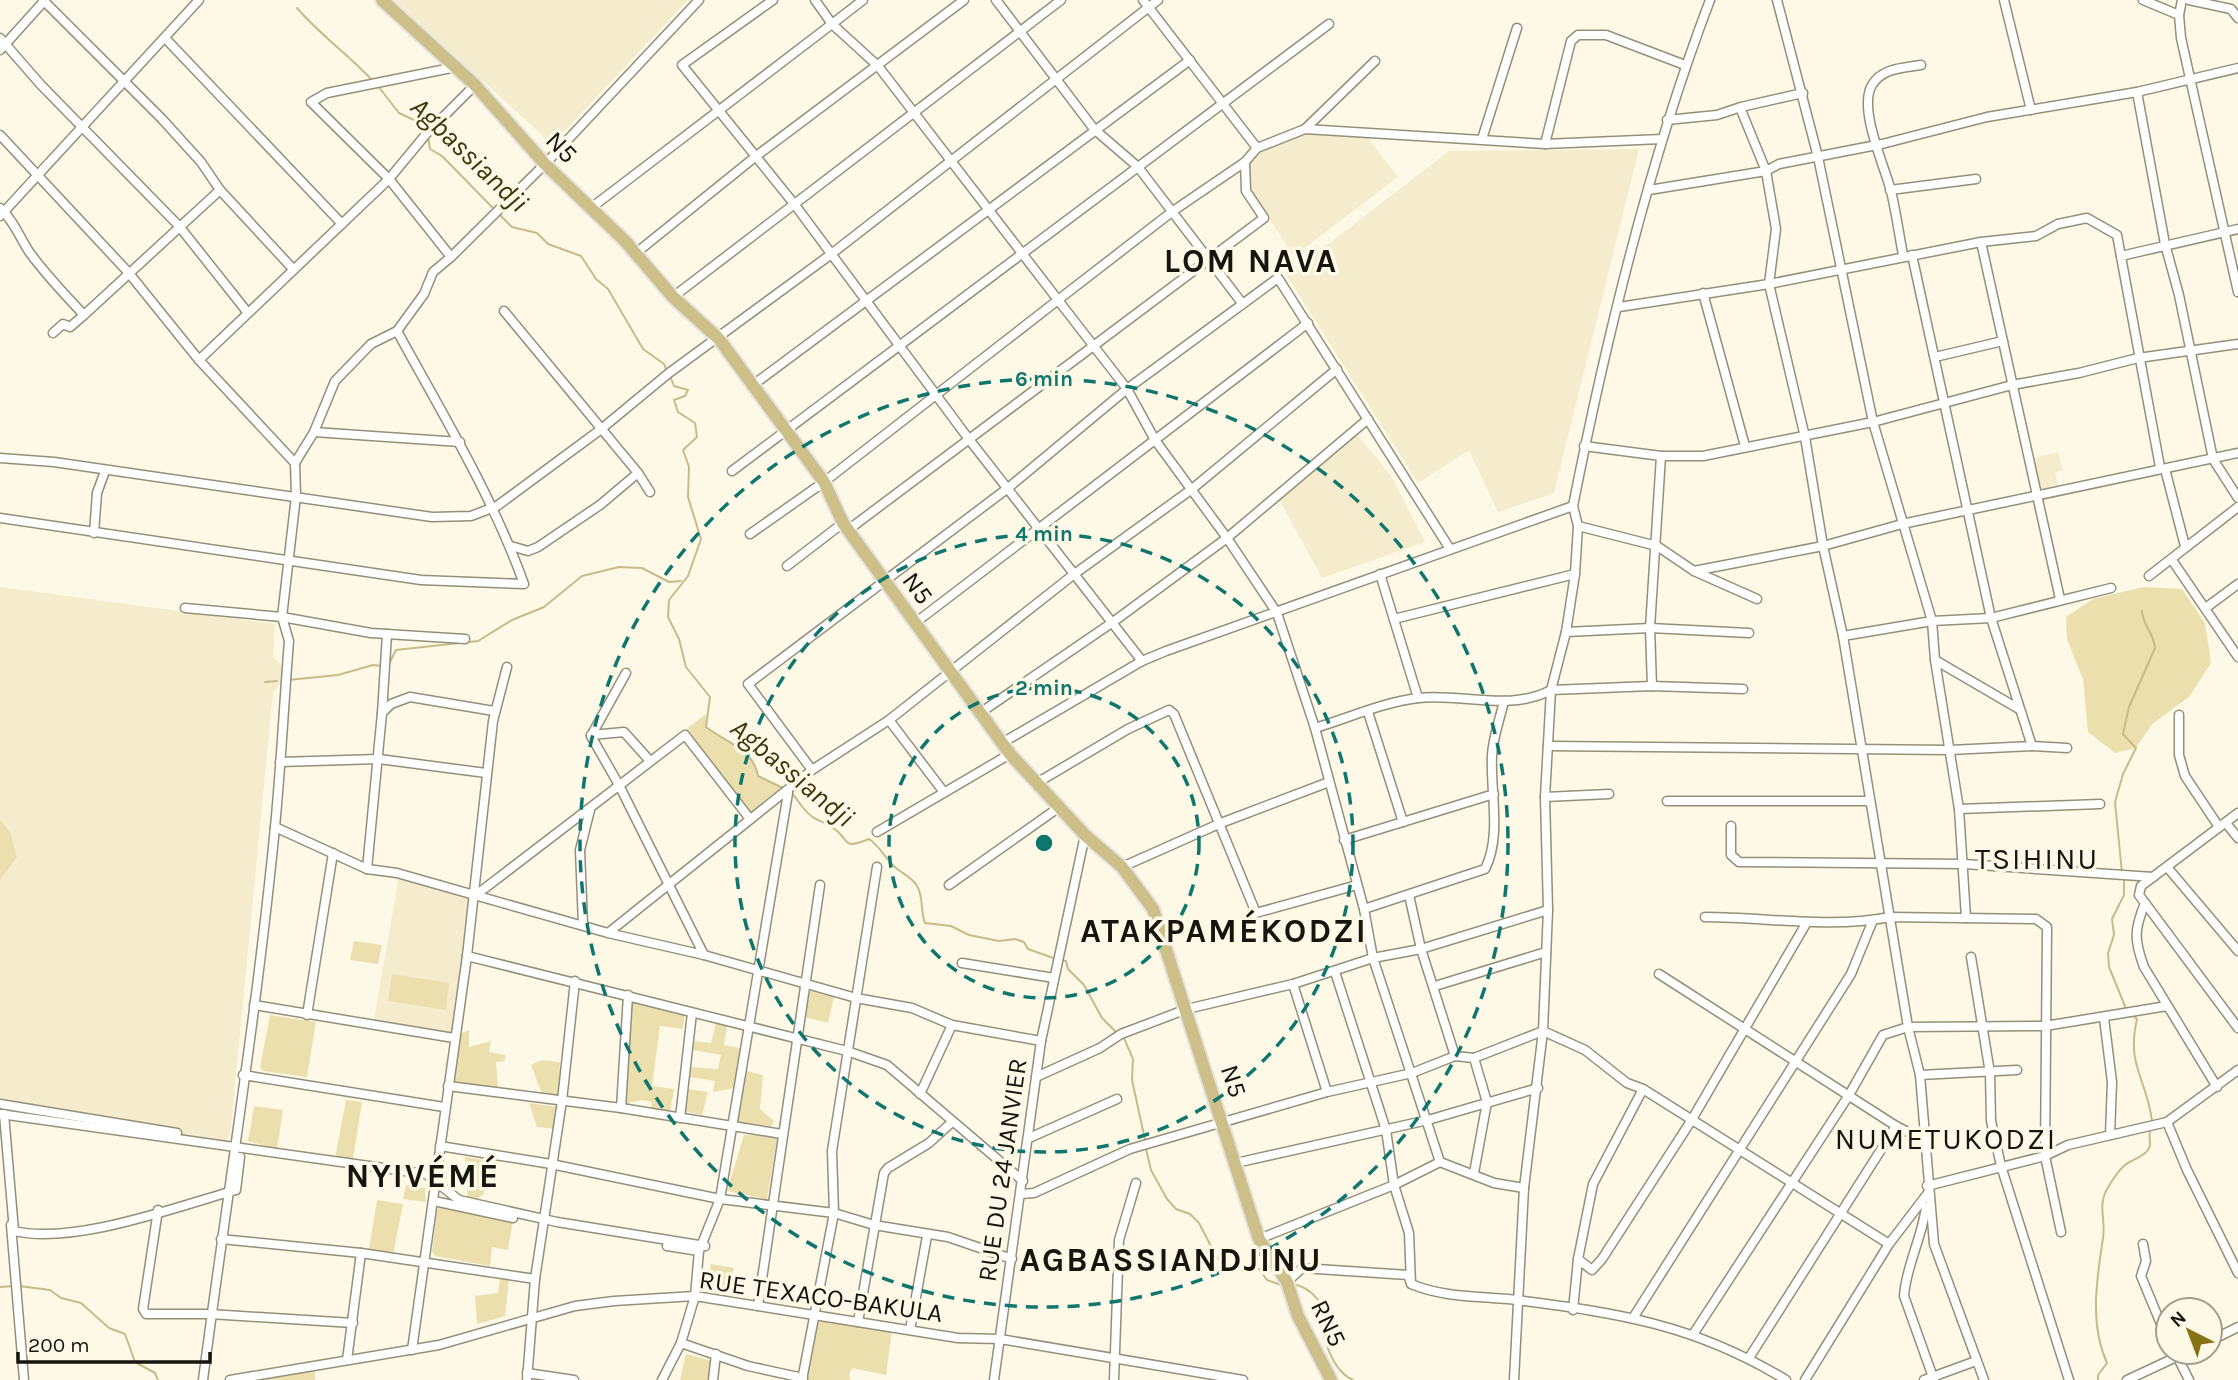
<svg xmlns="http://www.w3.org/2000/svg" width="2238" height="1380" font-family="Karla,sans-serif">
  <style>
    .built { fill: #f4eccc }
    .green { fill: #ebdfae }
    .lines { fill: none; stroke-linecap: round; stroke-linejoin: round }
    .stream { stroke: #c7bb89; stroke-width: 2 }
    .minor-casing { stroke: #948f79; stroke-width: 11 }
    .primary-casing { stroke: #e3e3e2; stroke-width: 16 }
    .minor { stroke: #fff; stroke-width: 8 }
    .primary { stroke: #ccbf87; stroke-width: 12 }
    .ring { fill: none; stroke: #0f766e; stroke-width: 3.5; stroke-dasharray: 12 9 }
    .labels { text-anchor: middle; stroke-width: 7; stroke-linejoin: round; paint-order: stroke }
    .street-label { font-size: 26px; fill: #17150d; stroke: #fef9e6 }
    .water-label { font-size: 28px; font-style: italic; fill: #3f350d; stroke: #fef9e6 }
    .quarter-label { font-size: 30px; letter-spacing: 2px; fill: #17150d; stroke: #fef9e6 }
    .district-label { font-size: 33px; font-weight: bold; letter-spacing: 2px; fill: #17150d; stroke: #fef9e6 }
    .centre { fill: #0f766e; stroke: #fef9e6; stroke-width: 3.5 }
    .ring-label { font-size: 21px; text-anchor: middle; font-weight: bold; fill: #0f766e; stroke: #fef9e6; stroke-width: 7; stroke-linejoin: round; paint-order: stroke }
  </style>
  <rect width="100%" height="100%" fill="#fef9e6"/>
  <!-- built -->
  <g class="built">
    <polygon points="394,0 688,0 552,144"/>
    <polygon points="1304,134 1368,138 1398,177 1294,256 1251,192 1249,163 1259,150"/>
    <polygon points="1639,149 1554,493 1498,512 1469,450 1418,483 1287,276 1449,151"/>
    <polygon points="1357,434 1391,476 1425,542 1322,578 1279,499"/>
    <polygon points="2058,452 2063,470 2055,473 2058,485 2041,489 2034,458"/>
    <polygon points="0,587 275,624 273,657 284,668 283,680 273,693 230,1136 224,1142 0,1108"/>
    <polygon points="399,876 473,894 453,1037 373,1025"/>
  </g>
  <!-- green -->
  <g class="green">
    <polygon points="2143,587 2182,589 2205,623 2211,663 2189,697 2152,724 2136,748 2115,753 2088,732 2083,679 2067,639 2066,617 2093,599"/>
    <path d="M706,714V727C724,744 754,748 757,776L782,788L748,814L684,731Z"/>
    <polygon points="0,820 10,832 17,857 0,880"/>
    <polygon points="354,941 382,945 378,964 350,960"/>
    <polygon points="392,974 449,983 446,1010 388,1001"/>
    <polygon points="809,991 834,997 828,1023 805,1017"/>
    <polygon points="631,999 685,1014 683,1029 660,1026 652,1086 674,1089 670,1112 651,1109 652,1102 642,1100 624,1104"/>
    <polygon points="270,1015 316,1022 307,1077 263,1071 260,1067"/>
    <polygon points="716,1023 727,1026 724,1045 741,1048 735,1088 713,1092 715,1081 690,1077 691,1067 718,1069 721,1055 693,1050 694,1041 711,1043"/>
    <polygon points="469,1030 469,1047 491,1041 489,1052 505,1055 505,1061 496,1062 498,1089 456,1083 452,1080 457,1035"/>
    <polygon points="542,1060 560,1062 558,1097 542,1094 531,1065"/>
    <polygon points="743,1070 763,1075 760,1109 774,1121 771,1127 738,1124 734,1120"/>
    <polygon points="688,1089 708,1092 702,1115 684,1111"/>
    <polygon points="346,1100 362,1102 353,1159 335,1158"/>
    <polygon points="529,1103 558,1107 555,1129 537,1127"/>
    <polygon points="254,1106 283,1110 277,1149 248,1141"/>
    <polygon points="744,1135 774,1136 777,1139 767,1199 727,1191"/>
    <polygon points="465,1157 484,1160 484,1194 468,1205"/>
    <polygon points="406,1185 425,1188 426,1202 403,1199"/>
    <polygon points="377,1200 403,1204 393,1255 369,1249"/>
    <polygon points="441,1206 513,1221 508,1250 492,1247 490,1266 435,1256 432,1251 437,1210"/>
    <polygon points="711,1264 734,1268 728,1292 706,1287"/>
    <polygon points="500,1279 509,1280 505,1316 477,1324 475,1296 498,1293"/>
    <polygon points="825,1320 892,1330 886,1375 852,1368 849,1375 851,1380 806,1380 818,1322"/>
    <polygon points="686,1354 716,1362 713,1380 680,1380"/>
    <polygon points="315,1368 315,1380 240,1380"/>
  </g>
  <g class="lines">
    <!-- stream -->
    <g class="stream">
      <path d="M297,8C320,35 348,54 372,80"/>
      <polyline points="378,86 399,113 416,121 424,130"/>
      <polyline points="428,137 430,149 442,156 493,208"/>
      <polyline points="500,215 512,227 537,233 548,244 581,256 596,279 608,289 643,349 664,364 667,371"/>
      <path d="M670,376L674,386L688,390L685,396L674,400L678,412L695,423L697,437L683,450L689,467L688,497L701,539L688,576L669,600L668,617L679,639L686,667L710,697L706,727C725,742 754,749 758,776L783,788"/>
      <polyline points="389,664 396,650 478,641 512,620 544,607 582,576 619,567 642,568 669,582 681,581"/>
      <polyline points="288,680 338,675 373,665 382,666"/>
      <polyline points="265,682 277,681"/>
      <path d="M791,792C798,800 804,812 814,818C819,821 827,823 833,828C851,839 840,851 869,839C880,846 886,860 896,868C903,874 912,877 917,886C924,897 920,911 925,923L951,926L969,935L999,941L1015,939L1024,942L1028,949L1056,959"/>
      <path d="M2122,873L2115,802L2123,774L2136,748L2123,734L2129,707L2155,648C2154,633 2143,626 2142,611"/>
      <polyline points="2124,878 2124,895 2112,919 2114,935 2108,953 2109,967 2127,1011"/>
      <polyline points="1061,960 1066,961 1068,969 1084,985 1102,1018 1117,1033"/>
      <path d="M2131,1014L2137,1019C2126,1066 2147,1079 2152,1121"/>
      <polyline points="1124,1038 1133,1059 1132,1080 1145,1140"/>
      <polyline points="1146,1149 1151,1170 1167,1199 1176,1209 1190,1214 1199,1223 1217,1258 1229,1268 1259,1269 1267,1280 1281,1285"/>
      <path d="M1293,1284C1307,1287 1321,1298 1324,1313C1325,1319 1320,1323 1322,1329C1327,1349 1335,1372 1353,1380"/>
      <polyline points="19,1286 50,1290 61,1298 81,1303 109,1328 125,1334 135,1362 155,1373 158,1380"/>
      <polyline points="0,1287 13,1286"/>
      <path d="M2098,1380V1375L2107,1363C2089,1324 2097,1278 2103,1238C2106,1222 2098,1206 2106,1191C2111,1182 2118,1171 2125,1165C2132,1159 2148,1156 2150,1145C2150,1141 2149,1135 2150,1130"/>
    </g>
    <defs>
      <g id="minor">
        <polyline points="43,0 162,119 201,162 220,190 293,269"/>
        <polyline points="773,0 682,65 795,205 968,438 1142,661"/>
        <polyline points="815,0 832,24 863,0"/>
        <polyline points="996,0 1094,129 1138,167 1242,303"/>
        <polyline points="1143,0 1257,148"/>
        <polyline points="1777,0 1818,157 1873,422 1932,621 1935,660 1959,809 1966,918"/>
        <polyline points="2004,0 2031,110"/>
        <polyline points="2143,0 2179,15"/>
        <polyline points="2182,0 2179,15 2181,38 2238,292"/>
        <polyline points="2189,0 2231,9 2238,18"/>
        <polyline points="0,38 41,85 179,226 248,313"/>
        <polyline points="165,38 342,224"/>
        <polyline points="0,50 45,0"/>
        <polyline points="456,67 327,93 311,102 389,179 451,257 545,164 699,0"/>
        <polyline points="2137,92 2165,244 2179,295 2213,459 2238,498"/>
        <polyline points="1803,93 1741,107 1741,110 1766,171 1776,229 1769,284 1805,437 1823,546 1843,636 1908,1027 1920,1075 1934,1244 1984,1380"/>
        <polyline points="1667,120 1717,115 1741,107"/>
        <polyline points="1305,129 1375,61"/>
        <path d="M0,135L128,272L199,360L295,463L296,496L282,617L289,641C284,703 281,765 275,827C257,1012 227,1196 203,1380"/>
        <polyline points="1482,139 1517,28"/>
        <polyline points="1545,144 1571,41 1578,35 1606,35 1685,65"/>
        <polyline points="1649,190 1766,171 1779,164 1882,144 1987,117 2137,92 2238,68"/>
        <polyline points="1890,190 1976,179"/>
        <path d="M0,208C15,222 19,237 30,253C46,275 65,295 84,315"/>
        <polyline points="591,208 832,24 878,66 1058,300 824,482 750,534"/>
        <polyline points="0,216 199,0"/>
        <polyline points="1981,242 2060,599"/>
        <polyline points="636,253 755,157 964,0"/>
        <path d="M1903,255C1899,234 1896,212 1891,191C1884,165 1858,108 1872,85C1882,68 1903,68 1921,65"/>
        <polyline points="2121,256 2238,229"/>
        <polyline points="1703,293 1745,446"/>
        <polyline points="673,297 1061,0"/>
        <polyline points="1619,307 1769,284 1981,242 2036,236 2058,224 2087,218 2117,235 2160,467"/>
        <polyline points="504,311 638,473 600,505 538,547 528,551 511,546"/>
        <polyline points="53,333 63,324 70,327 84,315 220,190"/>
        <polyline points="1935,357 2003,341"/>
        <polyline points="199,360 389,179 427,133 475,85"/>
        <polyline points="753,385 1190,60"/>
        <polyline points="314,432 460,442"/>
        <polyline points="1584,446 1661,456 1703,456 1873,422 2012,385 2079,373 2138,358 2238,344"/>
        <polyline points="0,458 54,462 432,517 471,516 497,506 600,430 669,373 830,255 1158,0"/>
        <polyline points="295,463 314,432 335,381 371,344 397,331 424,294 433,272 451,257"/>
        <polyline points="2165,469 2185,546"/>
        <polyline points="732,471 1329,24"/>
        <polyline points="638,473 650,492"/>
        <path d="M0,518L421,580L524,584C492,495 442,413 397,331"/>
        <polyline points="1578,526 1657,546 1694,571 1823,546 1902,524 2238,453"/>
        <polyline points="848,530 1264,218 1246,191 1245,162"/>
        <polyline points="94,533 97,493 105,471"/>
        <polyline points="2172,560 2238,657"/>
        <polyline points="787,566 843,523"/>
        <polyline points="1694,571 1757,599"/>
        <polyline points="1380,574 1418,698"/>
        <polyline points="2149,576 2238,507"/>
        <polyline points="2207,607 2238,584"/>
        <polyline points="185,608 282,617 371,633 465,639"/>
        <polyline points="1394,619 1575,574"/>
        <polyline points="915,623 1308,323"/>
        <polyline points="1566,632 1650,628 1749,633"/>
        <polyline points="1843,636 1932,621 1991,618 2111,588"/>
        <polyline points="1935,660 2019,709"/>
        <polyline points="626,673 591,736 619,785 704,955"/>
        <polyline points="1652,686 1650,628 1661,456"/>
        <polyline points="1368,712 1403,822"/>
        <polyline points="382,713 387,634"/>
        <polyline points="980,713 1113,622 1227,538 1368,419"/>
        <polyline points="2179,715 2179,755 2185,776 2219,827"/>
        <polyline points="889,720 943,791"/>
        <path d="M1315,728C1348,718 1384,702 1418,698C1462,693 1510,712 1551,690L1652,686L1743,689"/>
        <polyline points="591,735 624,732 650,761"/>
        <polyline points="1002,743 1142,661 1166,651 1573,506"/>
        <polyline points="1548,746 1950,750 2032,746 1991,618 1912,255"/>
        <polyline points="2032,746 2067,748"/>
        <polyline points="280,762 379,759 486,773"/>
        <polyline points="812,770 748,684 1008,488 1127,389 1278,278 1450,549"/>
        <polyline points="1035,784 1128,729 1169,710 1174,714 1256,913 1357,885"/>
        <polyline points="1545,797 1609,794"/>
        <polyline points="1667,801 1870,801"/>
        <polyline points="1959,809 2100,804"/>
        <polyline points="2226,823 2238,838"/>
        <polyline points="1731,826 1731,855 1739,862 1964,864 2153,877"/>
        <polyline points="275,827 367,869 397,873 608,933 704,955 856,998 912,1008 952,1025 1041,1041"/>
        <polyline points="877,832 1010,754"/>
        <polyline points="1344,840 1494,794"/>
        <polyline points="1122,867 1221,823 1329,782"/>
        <polyline points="2167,867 2238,951"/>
        <polyline points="367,869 382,713 391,704 410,697 494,711"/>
        <polyline points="949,885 1058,808"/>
        <polyline points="476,895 685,735 750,819"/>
        <polyline points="1409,895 1421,949 1455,1056"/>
        <polyline points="2145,903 2238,1028"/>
        <path d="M1364,909L1485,869C1502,836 1490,790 1492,755C1493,737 1500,719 1504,701"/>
        <path d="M1705,917C1766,917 1830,929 1890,917L2036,919L2047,927L2045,1156L2061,1232"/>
        <polyline points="583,925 580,850 590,810"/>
        <polyline points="608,933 812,770 889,720 1073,575 1192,489 1337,369"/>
        <polyline points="467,956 847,1051 887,1065 1023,1181"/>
        <polyline points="1971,957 1990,1073 1991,1121 2001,1166 2069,1380"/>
        <polyline points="962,963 1054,978"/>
        <path d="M1335,972L1386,1130L1394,1185L1409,1233L1411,1284C1444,1298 1481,1296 1516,1300C1619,1313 1696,1325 1786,1380"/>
        <polyline points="1659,974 1896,1126 1926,1141"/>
        <polyline points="1293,984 1327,1092"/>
        <polyline points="1435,986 1546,952"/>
        <polyline points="254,1005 454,1038"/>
        <polyline points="307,1015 333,853"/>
        <polyline points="2104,1018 2112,1082 2110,1135"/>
        <polyline points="1474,1058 1487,1102 1474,1173"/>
        <polyline points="2238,1070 2167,1122 2187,1170 2238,1273"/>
        <polyline points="243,1075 444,1107"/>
        <polyline points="1920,1075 2017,1070"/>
        <polyline points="1036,1077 1100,1048 1121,1034 1187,1009 1293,984 1373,958 1421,949 1548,910"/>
        <polyline points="448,1086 621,1108 782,1134"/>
        <path d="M2217,1087L2144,967C2134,940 2134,930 2145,903L2139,895L2141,886L2238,813"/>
        <polyline points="1643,1089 1889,1244"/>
        <polyline points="920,1094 952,1025"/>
        <polyline points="0,1104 177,1133"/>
        <polyline points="621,1108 628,995"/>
        <polyline points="0,1114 426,1174 459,1200 557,1222 705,1246"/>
        <path d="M4,1114L14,1231C74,1245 176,1207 236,1190L240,1157"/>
        <polyline points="680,1118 692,1013"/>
        <polyline points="1029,1138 1117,1099"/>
        <polyline points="440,1146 551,1164 720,1199 834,1213 874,1225 948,1237 1012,1259"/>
        <polyline points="1440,1162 1373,958 1364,909 1315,728 1277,613 1227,538 1155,440 1127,389 1058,300 1173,211 1245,162 1257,148 1305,129 1545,144 1662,139"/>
        <polyline points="1236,1163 1428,1120 1538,1088"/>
        <polyline points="1927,1186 2045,1156 2068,1145 2167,1122"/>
        <polyline points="1021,1194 1034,1193 1130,1149 1327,1092 1412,1073 1455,1056 1474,1058 1543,1031 1585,1050 1627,1083 1643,1089 1593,1184 1578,1259 1573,1310"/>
        <polyline points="434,1201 513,1218"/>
        <path d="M1926,1207C1922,1238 1906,1266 1904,1296L1934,1380"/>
        <polyline points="158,1210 143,1309 146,1314 210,1314 353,1323"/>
        <polyline points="11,1225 24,1380"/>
        <polyline points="221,1239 361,1253 535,1279"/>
        <polyline points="1259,1239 1394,1185 1440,1162 1494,1183 1524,1188"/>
        <polyline points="2143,1244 2146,1261 2141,1276 2168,1341"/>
        <polyline points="667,1246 699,1251"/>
        <polyline points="1578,1259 1592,1270 1602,1259 1691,1121 1807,922"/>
        <polyline points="1287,1282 1302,1268 1408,1275 1410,1281"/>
        <polyline points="758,1306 820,885"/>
        <polyline points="1633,1318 1851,974 1873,920"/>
        <polyline points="858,1322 884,1173 888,1168 929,1143 951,1123"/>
        <polyline points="910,1330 927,1236"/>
        <polyline points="1694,1333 1849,1095 1883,1035 1908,1027 2045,1026 2167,1006"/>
        <polyline points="2210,1341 2238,1327"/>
        <polyline points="681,1343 748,1366 803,1378"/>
        <polyline points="412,1350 467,956 493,721 507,667"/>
        <polyline points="2175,1352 2189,1380"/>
        <polyline points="1749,1358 1896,1126"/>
        <polyline points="347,1360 361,1253"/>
        <polyline points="527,1373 574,1380"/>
        <polyline points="230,1380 439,1345 575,1306 614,1301 695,1296 958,1338 1000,1339 1243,1380"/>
        <polyline points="527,1380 535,1279 562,1101 575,981"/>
        <polyline points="662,1380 681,1343 695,1296 699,1251 720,1199 788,793"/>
        <polyline points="713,1380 716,1354"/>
        <polyline points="802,1380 834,1213 832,1151 877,867"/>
        <polyline points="994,1380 1041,1041 1085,835"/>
        <polyline points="1114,1380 1119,1240 1136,1183"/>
        <path d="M1514,1380L1524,1188L1543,1031L1548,910L1545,797L1551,690L1566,632L1575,574L1578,526L1573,506C1606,339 1649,160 1710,0"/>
        <polyline points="1805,1380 1889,1244 1928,1193"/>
        <polyline points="1924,1380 1976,1361"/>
        <polyline points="2127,1380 2187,1352"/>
      </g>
      <polyline id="primary" points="382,0 475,85 545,164 625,241 673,297 719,339 824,482 843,523 1010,754 1085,835 1122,867 1153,909 1259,1239 1287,1282 1298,1316 1331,1380"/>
    </defs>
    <!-- minor casing -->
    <use href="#minor" class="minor-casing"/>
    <!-- primary casing -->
    <use href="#primary" class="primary-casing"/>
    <!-- minor -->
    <use href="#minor" class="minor"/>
    <!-- primary -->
    <use href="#primary" class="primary"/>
  </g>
  <!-- distance rings -->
  <g class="ring">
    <circle cx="1044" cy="843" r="155"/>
    <circle cx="1044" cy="843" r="309"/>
    <circle cx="1044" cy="843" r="464"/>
  </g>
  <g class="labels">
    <!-- street labels -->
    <g class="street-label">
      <text transform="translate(562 147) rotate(46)" y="9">N5</text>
      <text transform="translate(918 588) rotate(54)" y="9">N5</text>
      <text transform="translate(1234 1081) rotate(72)" y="9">N5</text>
      <text transform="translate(1002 1170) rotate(-82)" y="9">RUE DU 24 JANVIER</text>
      <text transform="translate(821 1296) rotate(8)" y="9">RUE TEXACO-BAKULA</text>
      <text transform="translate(1329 1323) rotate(64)" y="9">RN5</text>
    </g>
    <!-- water labels -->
    <g class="water-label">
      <text transform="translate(470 154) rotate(44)" y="10">Agbassiandji</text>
      <text transform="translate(793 772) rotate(40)" y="10">Agbassiandji</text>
    </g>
    <!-- quarter labels -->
    <g class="quarter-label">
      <text x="2037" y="869">TSIHINU</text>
      <text x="1946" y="1149">NUMETUKODZI</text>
    </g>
    <!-- district labels -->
    <g class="district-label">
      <text x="1251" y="272">LOM NAVA</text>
      <text x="1224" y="942">ATAKPAMÉKODZI</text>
      <text x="423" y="1187">NYIVÉMÉ</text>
      <text x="1171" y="1271">AGBASSIANDJINU</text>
    </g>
  </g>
  <circle cx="1044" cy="843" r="10" class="centre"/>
  <g class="ring-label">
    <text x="1044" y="386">6 min</text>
    <text x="1044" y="541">4 min</text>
    <text x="1044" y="695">2 min</text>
  </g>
  <!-- north arrow -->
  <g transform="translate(2189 1331) rotate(318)"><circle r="33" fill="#fef9e6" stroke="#a29e8f" stroke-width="2"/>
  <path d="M0-5L12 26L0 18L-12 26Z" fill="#877214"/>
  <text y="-10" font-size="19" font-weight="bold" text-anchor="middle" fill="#17150d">N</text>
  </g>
  <!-- scale -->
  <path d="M18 1352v10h192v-10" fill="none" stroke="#17150d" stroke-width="3.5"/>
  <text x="28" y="1352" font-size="21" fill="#17150d" stroke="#fef9e6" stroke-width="5" paint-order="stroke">200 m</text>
</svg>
